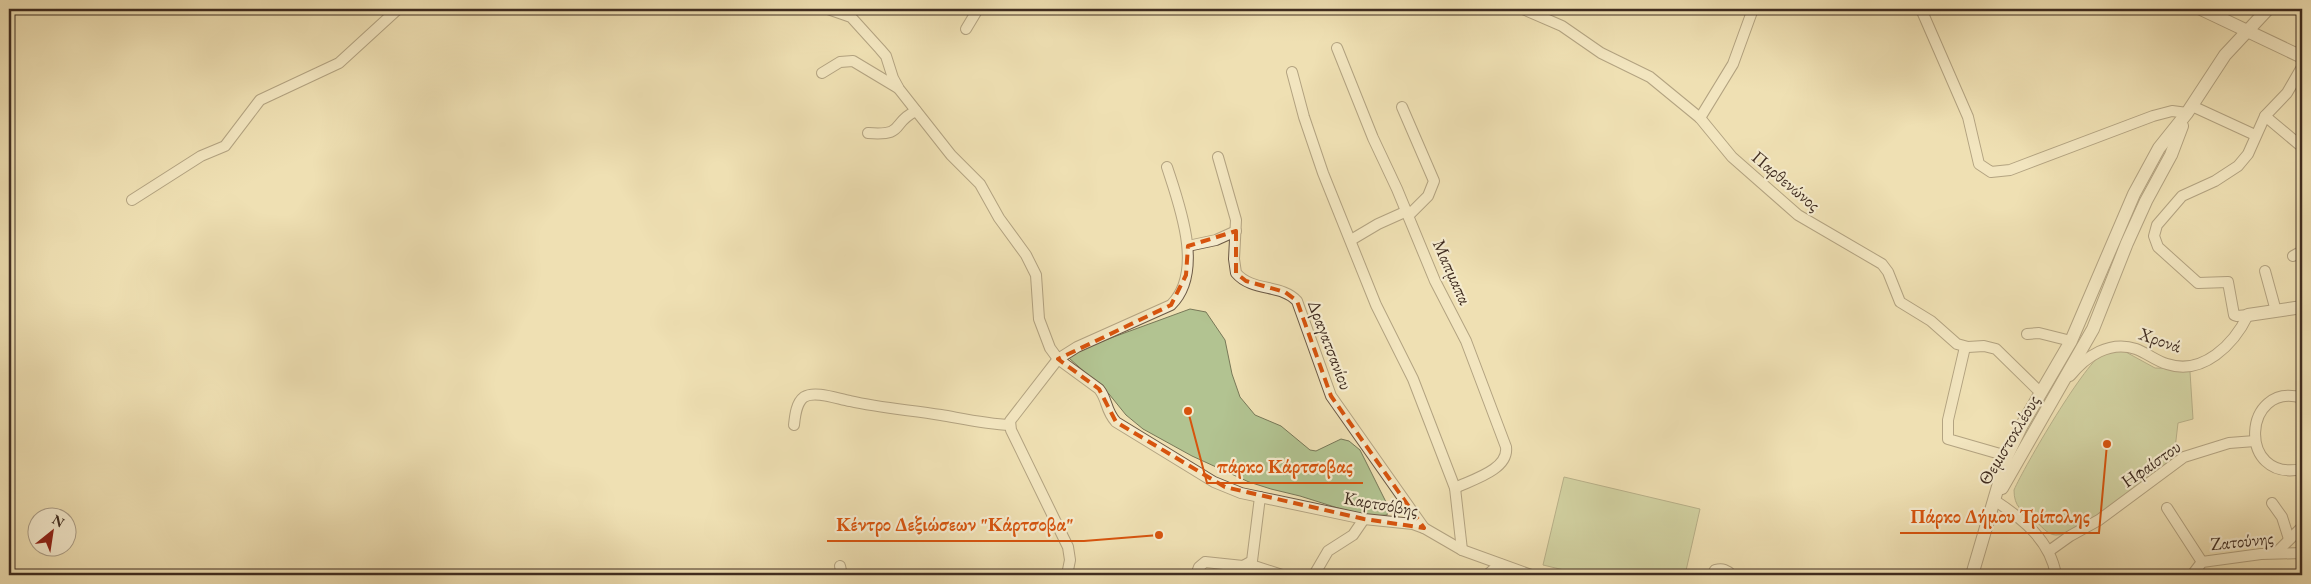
<svg xmlns="http://www.w3.org/2000/svg" width="2311" height="584" font-family="'EB Garamond',serif">
  <style>
    .green { fill: #b2c391; stroke: #787858 }
    .lines { fill: none; stroke-linecap: round; stroke-linejoin: round }
    .minor-casing { stroke: #6b5945; stroke-width: 12 }
    .tertiary-casing { stroke: #6b5945; stroke-width: 14 }
    .minor { stroke: #f5ebce; stroke-width: 10 }
    .tertiary { stroke: #f5ebce; stroke-width: 12 }
    .marked { fill: none; stroke: #d7540e; stroke-width: 4; stroke-dasharray: 10 6; stroke-linejoin: round }
    .labels { text-anchor: middle; stroke-width: 4.5; stroke-linejoin: round; paint-order: stroke }
    .street-label { font-size: 18px; fill: #3f2c20; stroke: #f5ebce }
    .leader { fill: none; stroke: #d7540e; stroke-width: 2 }
    .callout-dot { fill: #d7540e; stroke: #f5ebce; stroke-width: 2 }
    .callout-label { font-size: 19px; text-anchor: middle; font-weight: bold; fill: #d7540e; stroke: #f5ebce; stroke-width: 4.5; stroke-linejoin: round; paint-order: stroke }
  </style>
  <rect width="100%" height="100%" fill="#efe0b3"/>
  <filter id="stains"><feTurbulence type="fractalNoise" baseFrequency=".004" numOctaves="4"/><feColorMatrix values="0 0 0 0 .2 0 0 0 0 .09 0 0 0 0 .02 0 0 0 .5 -.17"/></filter>
  <radialGradient id="worn" r=".72"><stop offset=".6" stop-color="#630" stop-opacity="0"/><stop offset="1" stop-color="#630" stop-opacity=".3"/></radialGradient>
  <!-- green -->
  <g class="green">
    <polygon points="1190,309 1206,312 1225,340 1232,374 1240,397 1255,415 1281,426 1310,450 1316,451 1341,439 1349,441 1360,450 1389,508 1387,515 1372,516 1341,509 1300,496 1271,489 1249,482 1192,456 1143,429 1126,415 1109,394 1069,358 1078,350"/>
    <path d="M2124,351L2155,368L2186,369L2190,372L2193,419L2178,423L2174,457C2155,472 2077,537 2056,535C2047,535 2041,525 2034,520C2022,511 2014,507 2014,490C2024,467 2086,360 2105,352C2110,350 2119,352 2124,351Z"/>
    <polygon points="1564,477 1700,509 1685,575 1585,575 1543,565"/>
  </g>
  <g class="lines">
    <defs>
      <g id="minor">
        <path d="M828,9L851,17L880,49L886,56L893,78L899,89L951,155L980,184L999,218L1026,255L1036,275L1039,319L1050,348L1058,359L1099,389C1108,400 1105,410 1116,422L1214,482L1241,493L1364,519L1413,524L1424,528L1462,550L1531,575"/>
        <polyline points="1523,9 1562,26 1601,53 1650,77 1700,118 1732,157 1798,215 1882,264 1888,272 1900,302 1931,321 1957,344 1968,347 1984,346 1996,349 2041,393"/>
        <polyline points="1921,9 1968,117 1979,164 1991,172 2010,170 2153,116 2172,111 2187,113"/>
        <polyline points="966,29 978,9"/>
        <path d="M1337,48L1373,138L1397,189L1435,281L1466,341L1506,447C1509,470 1471,480 1455,488"/>
        <polyline points="1292,72 1304,117 1323,173 1376,305 1413,379 1455,488 1462,550"/>
        <polyline points="822,73 840,62 853,61 898,88"/>
        <polyline points="2192,106 2255,135"/>
        <polyline points="1402,107 1434,181 1428,196 1409,215"/>
        <polyline points="2265,116 2302,147"/>
        <polyline points="1700,118 1733,64 1753,9"/>
        <path d="M868,133C907,136 890,123 916,111"/>
        <path d="M1218,157L1236,220L1234,259L1236,273C1252,292 1282,284 1297,301L1331,396L1424,528"/>
        <polyline points="132,200 201,156 225,146 260,100 339,63 398,9"/>
        <polyline points="1351,240 1378,224 1407,211"/>
        <polyline points="1188,246 1216,240 1236,231"/>
        <polyline points="2293,256 2302,251"/>
        <polyline points="2265,271 2276,311"/>
        <polyline points="2248,315 2237,316 2234,315 2228,282 2198,283 2158,247 2154,236 2157,225 2182,196 2215,181 2238,166 2248,154 2265,116 2287,93 2302,67"/>
        <polyline points="2027,334 2039,333 2071,341"/>
        <polyline points="1965,347 1948,420 1948,439 2007,456"/>
        <path d="M2070,376C2086,356 2110,340 2136,349C2147,353 2156,361 2167,364C2203,376 2234,344 2248,315"/>
        <path d="M2302,398C2243,380 2236,483 2302,469"/>
        <path d="M794,425C795,416 796,403 804,397C815,390 838,399 850,401C880,408 910,410 941,415C964,419 986,424 1010,425"/>
        <path d="M1994,500C2023,519 2050,540 2056,575"/>
        <polyline points="2272,503 2282,517 2289,539"/>
        <polyline points="2167,508 2202,562"/>
        <polyline points="2049,551 2070,536 2099,520 2184,457 2229,443 2255,441"/>
        <polyline points="2276,553 2302,527"/>
        <polyline points="1248,564 1282,575"/>
        <polyline points="840,566 842,575"/>
        <path d="M1067,575L1070,560L1068,547L1011,430L1010,421L1058,359L1077,347L1171,305C1205,272 1179,204 1167,167"/>
        <polyline points="1196,575 1199,567 1205,562 1243,566 1252,561 1260,497"/>
        <polyline points="1314,575 1328,551 1353,535 1364,519"/>
        <polyline points="1487,575 1500,564"/>
        <path d="M1712,575L1715,570C1723,568 1727,570 1732,575"/>
        <polyline points="2192,575 2202,562 2261,554 2302,553"/>
      </g>
      <g id="tertiary">
        <polyline points="2201,9 2302,57"/>
        <polyline points="2248,315 2302,307"/>
        <polyline points="2002,488 2093,329 2127,243 2146,201 2171,155 2182,126"/>
        <polyline points="1972,575 2007,456 2022,425 2071,341 2134,194 2159,148 2187,113 2225,55 2268,9"/>
      </g>
    </defs>
    <!-- minor casing -->
    <use href="#minor" class="minor-casing"/>
    <!-- tertiary casing -->
    <use href="#tertiary" class="tertiary-casing"/>
    <!-- minor -->
    <use href="#minor" class="minor"/>
    <!-- tertiary -->
    <use href="#tertiary" class="tertiary"/>
  </g>
  <!-- marked area -->
  <path d="M0 0H2311V584H0ZM1236,231V273L1246,281L1285,292L1297,301L1331,396L1424,528L1364,519L1225,487L1116,422L1099,389L1058,359L1171,305L1186,275L1188,246Z" fill="#efe0b3" fill-opacity=".55" fill-rule="evenodd"/>
  <path class="marked" d="M1236,231V273L1246,281L1285,292L1297,301L1331,396L1424,528L1364,519L1225,487L1116,422L1099,389L1058,359L1171,305L1186,275L1188,246Z"/>
  <g class="labels">
    <!-- street labels -->
    <g class="street-label">
      <text transform="translate(1786 181) rotate(40)" y="6">Παρθενώνος</text>
      <text transform="translate(1452 272) rotate(66)" y="6">Μαπμαπα</text>
      <text transform="translate(2160 340) rotate(19)" y="6">Χρονά</text>
      <text transform="translate(1330 345) rotate(69)" y="6">Δραγατσανίου</text>
      <text transform="translate(2009 440) rotate(-59)" y="6">Θεμιστοκλέους</text>
      <text transform="translate(2151 464) rotate(-35)" y="6">Ηφαίστου</text>
      <text transform="translate(1381 504) rotate(10)" y="6">Καρτσόβης</text>
      <text transform="translate(2242 541) rotate(-6)" y="6">Ζατούνης</text>
    </g>
  </g>
  <!-- callouts -->
  <path class="leader" d="M1188 411L1207 483H1363M2107 444L2099 533H1900M1159 535L1084 541H827"/>
  <g class="callout-dot">
    <circle cx="1188" cy="411" r="5"/>
    <circle cx="2107" cy="444" r="5"/>
    <circle cx="1159" cy="535" r="5"/>
  </g>
  <g class="callout-label">
    <text x="1285" y="473">πάρκο Κάρτσοβας</text>
    <text x="2000" y="523">Πάρκο Δήμου Τρίπολης</text>
    <text x="955" y="531">Κέντρο Δεξιώσεων "Κάρτσοβα"</text>
  </g>
  <!-- margin -->
  <rect width="2311" height="584" fill="none" stroke="#efe0b3" stroke-width="30"/>
  <rect x="10" y="10" width="2291" height="564" fill="none" stroke="#3f2c20" stroke-width="2.5"/>
  <rect x="15" y="15" width="2281" height="554" fill="none" stroke="#3f2c20"/>
  <!-- north arrow -->
  <g transform="translate(52 532) rotate(30)"><circle r="24" fill="#f5ebce" stroke="#ac9f88"/>
  <path d="M0-4L9 19L0 12L-9 19Z" fill="#8f2418"/>
  <text y="-8" font-size="14" font-weight="bold" text-anchor="middle" fill="#3f2c20">N</text>
  </g>
  <rect width="100%" height="100%" filter="url(#stains)"/>
  <rect width="100%" height="100%" fill="url(#worn)"/>
</svg>
